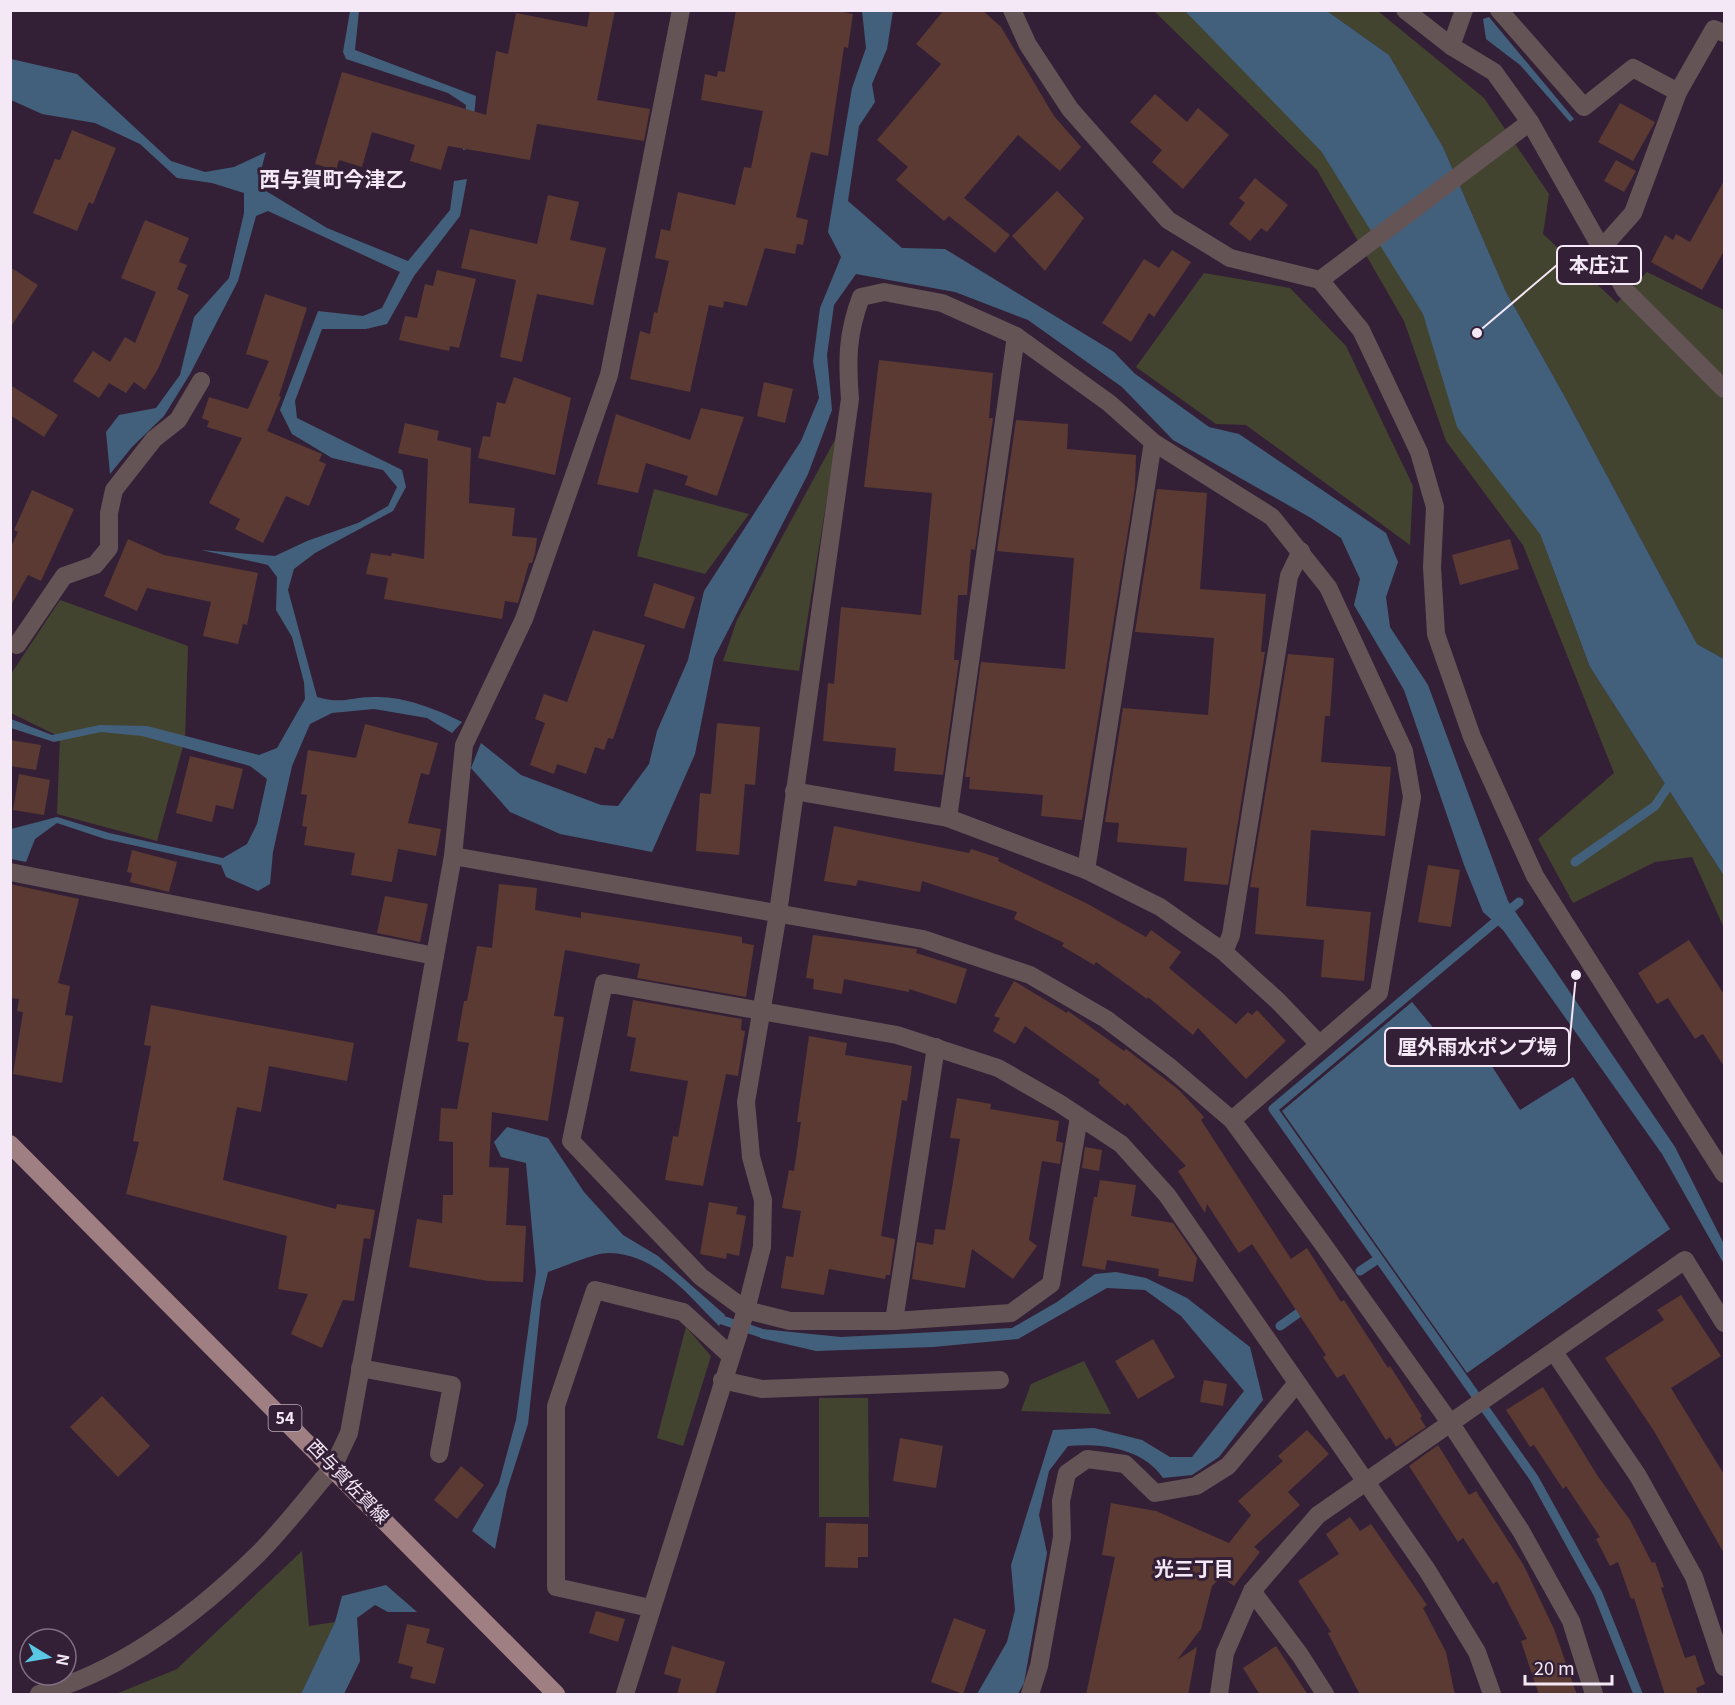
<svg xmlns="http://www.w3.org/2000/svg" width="1735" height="1705" font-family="Georgia,'Noto Sans JP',serif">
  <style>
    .green { fill: #43442f }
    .water { fill: #42607b }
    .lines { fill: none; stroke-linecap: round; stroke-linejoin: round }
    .stream { stroke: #42607b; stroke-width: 9 }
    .building { fill: #5a3a32 }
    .minor { stroke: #655456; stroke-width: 18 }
    .tertiary { stroke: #655456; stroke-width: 18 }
    .primary { stroke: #a07f83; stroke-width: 18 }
    .labels { text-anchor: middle; stroke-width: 6; stroke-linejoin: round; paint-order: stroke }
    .shield { fill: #342036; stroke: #baabbc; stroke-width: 1.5 }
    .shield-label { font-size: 16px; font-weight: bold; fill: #f4e7f6 }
    .street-label { font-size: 18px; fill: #f4e7f6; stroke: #342036 }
    .neighbourhood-label { font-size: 20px; font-weight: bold; fill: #f4e7f6; stroke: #342036 }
    .quarter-label { font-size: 21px; font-weight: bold; fill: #f4e7f6; stroke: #342036 }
    .leader { fill: none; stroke: #f4e7f6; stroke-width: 2 }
    .callout-dot { fill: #f4e7f6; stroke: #342036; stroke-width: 2 }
    .callout { fill: #342036; stroke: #f4e7f6; stroke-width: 2 }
    .callout-label { font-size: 20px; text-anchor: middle; font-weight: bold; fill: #f4e7f6 }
  </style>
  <rect width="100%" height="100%" fill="#342036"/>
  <!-- green -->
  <g class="green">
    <polygon points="1154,11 1216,11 1321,107 1540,534 1590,667 1724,876 1724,928 1692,857 1655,862 1573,903 1538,839 1614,773 1523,545 1446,441 1404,321 1317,170"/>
    <polygon points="1327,11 1378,11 1484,98 1549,194 1543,234 1617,303 1647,272 1724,310 1724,659 1697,644 1565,397 1506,292 1443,147 1389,55"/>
    <polygon points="1204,273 1290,288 1346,346 1413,486 1410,545 1246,425 1216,424 1136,367"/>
    <polygon points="837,436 799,671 723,661 737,620"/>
    <polygon points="654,489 749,514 705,574 637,556"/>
    <polygon points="60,600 188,646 185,739 157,841 57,814 60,737 11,713 11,674"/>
    <polygon points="686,1327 711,1356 683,1446 657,1438"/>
    <polygon points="1084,1361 1111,1414 1021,1411 1031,1384"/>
    <polygon points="819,1398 868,1398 869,1517 819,1517"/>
    <polygon points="302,1551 309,1626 335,1622 301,1694 116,1694 177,1669"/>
  </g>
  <!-- water -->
  <g class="water">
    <polygon points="350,11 359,11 355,50 476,96 471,148 463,150 466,105 448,93 346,59 343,52"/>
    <polygon points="862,11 893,11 887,49 872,84 875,102 859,126 848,201 902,248 945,249 1114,352 1134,373 1209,427 1239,434 1386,533 1398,562 1386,597 1390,627 1428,685 1508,901 1675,1147 1724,1244 1724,1264 1662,1154 1503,930 1483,912 1464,865 1404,690 1354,605 1360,579 1341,538 1311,518 1173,440 1122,387 1028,320 955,292 856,274 834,305 827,355 832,410 808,474 714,658 695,754 652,852 560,834 510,812 471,768 481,743 521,775 601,805 618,806 649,764 657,731 688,660 704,591 801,441 819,398 813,361 820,308 841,257 828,232 852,88 866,48"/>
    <polygon points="1185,11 1327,11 1389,55 1443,147 1506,292 1565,397 1697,644 1724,659 1724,876 1590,667 1540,534 1457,427 1423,314 1321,151"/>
    <polygon points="1489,17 1574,119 1570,122 1520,65 1486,39 1483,19"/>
    <path d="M11,59L77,74L171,161L205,172L234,167L266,152L261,170L266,191L327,228L408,261L450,210L454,181L467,179L460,216L414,276L387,324L366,329H322L295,401L297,418L402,470L406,487L393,511L315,553L294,569L288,590L317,697C343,705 352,696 377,697C406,697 436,709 462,722L452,733L427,718L374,709L332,713L310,724L292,766L273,852L270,884L258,891L226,877L221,865L105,839L57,823L35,839L26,862L11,859V829L57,817L109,833L223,858L247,844L257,824L267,779L250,766L142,736L101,732L54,742L11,728V719L52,735L100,725L147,726L259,755L277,748L305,699L304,682L292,637L276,610L277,577L268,565L201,550L275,556L307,541L358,523L388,506L397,487L383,470L332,458L292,434L280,410L318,311L363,316L382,308L400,272L268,211L256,216L238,281L190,374L164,416L132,447L110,474L106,432L119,415L156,408L180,375L194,317L229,278L244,213V193L212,183L177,178L140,144L95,123L42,114L11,100Z"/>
    <polygon points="1412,1002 1458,1058 1477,1043 1520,1110 1573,1077 1670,1229 1467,1373 1282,1111"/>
    <path d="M507,1127L548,1138L584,1192L623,1235L658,1256L725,1315L719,1326C688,1295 658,1255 610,1253C596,1252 563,1267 548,1272L541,1301L528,1424L507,1490L495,1549L472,1531L499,1483L516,1420L536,1272L526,1163L501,1157L494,1142Z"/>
    <path d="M1116,1272L1146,1278L1187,1298L1250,1347L1263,1400L1219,1457L1192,1475L1163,1478C1143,1448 1101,1443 1068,1446L1049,1471L1039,1515L1047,1553L1024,1683L1018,1694H977L1007,1642L1015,1610L1011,1565L1053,1430L1094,1428L1142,1440L1170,1457H1192L1244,1391L1181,1316L1145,1290L1107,1288L1018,1339L933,1347L816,1351L760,1338L761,1329L841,1337L1012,1328L1057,1302L1095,1274Z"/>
    <polygon points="386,1585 417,1612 388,1612 375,1605 357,1618 360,1661 344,1694 301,1694 335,1622 342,1596"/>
  </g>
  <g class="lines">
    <!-- stream -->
    <g class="stream">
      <polyline points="1575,862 1655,806 1673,779"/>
      <polyline points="1519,902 1273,1109 1534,1478 1598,1594 1638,1694"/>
      <polyline points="1360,1271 1378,1259"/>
      <polyline points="722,1320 761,1333"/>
      <polyline points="1280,1326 1307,1307"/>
    </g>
  </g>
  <!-- building -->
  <g class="building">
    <polygon points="590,10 615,10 597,100 650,109 644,141 537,124 530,160 448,146 441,170 410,161 415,145 372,132 362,167 339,160 336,170 315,164 342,72 486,115 496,51 508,54 516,13 587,27"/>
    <polygon points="736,10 832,10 853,14 848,48 844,47 828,156 811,152 796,217 808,220 803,245 797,244 795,254 765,248 747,306 724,301 723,308 709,305 690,392 630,379 640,331 650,334 654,312 657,313 669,261 655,258 661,229 670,231 678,192 735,205 744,167 751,168 763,111 701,100 705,74 717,77 718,71 725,72"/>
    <polygon points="944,10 982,10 1001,27 1054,116 1081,147 1060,171 1018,135 964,198 1010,235 995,253 949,216 944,221 896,180 908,167 877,140 941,64 916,44"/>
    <polygon points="1155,94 1187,122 1198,108 1229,135 1183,189 1152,162 1162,150 1130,122"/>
    <polygon points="1620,103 1655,122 1633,161 1598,142"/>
    <polygon points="72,130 116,148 93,204 89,202 77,231 33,213 55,159 60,160"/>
    <polygon points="1616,160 1636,171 1624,192 1604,181"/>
    <polygon points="1255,178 1288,205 1267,232 1261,228 1250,241 1229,224 1245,203 1239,198"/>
    <polygon points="1725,179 1725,249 1702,290 1651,262 1665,235 1673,240 1676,234 1690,242"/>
    <polygon points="1057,191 1084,218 1045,271 1012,236"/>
    <polygon points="548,195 579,202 570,240 606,248 593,305 537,294 522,362 500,357 516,280 461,268 470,229 537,244"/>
    <polygon points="145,220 189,238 179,262 187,265 177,289 189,295 158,369 145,390 134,382 126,393 109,383 99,398 73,381 93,351 110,362 125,337 135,343 156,292 121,278"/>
    <polygon points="1172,250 1191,262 1154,317 1149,313 1131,342 1102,323 1144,259 1159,268"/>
    <polygon points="10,267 38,285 10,328"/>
    <polygon points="437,270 476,279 459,348 450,346 449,351 399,340 405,316 417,318 425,284 433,286"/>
    <polygon points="265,294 307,308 279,396 281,397 267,431 322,454 319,461 326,464 309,506 286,496 263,543 235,529 240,519 209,503 242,438 207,427 209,421 202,418 209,397 248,409 269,361 246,354"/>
    <polygon points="879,360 993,373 989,418 993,418 975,550 971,549 967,595 958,595 954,660 959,660 943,775 894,771 896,748 823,741 828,683 834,684 841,607 921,615 932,493 864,487"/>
    <polygon points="514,377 571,398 555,475 478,458 483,436 490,437 497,402 505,404"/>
    <polygon points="764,382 793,389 785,423 757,416"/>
    <polygon points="10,385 58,415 44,437 10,415"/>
    <polygon points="701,408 744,417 717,496 685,485 688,476 646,463 638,493 597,484 616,414 690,440"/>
    <polygon points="1016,420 1068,424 1067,449 1136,455 1135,487 1082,820 1041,816 1043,795 969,789 970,777 965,777 981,662 1065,669 1074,558 997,551"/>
    <polygon points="405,423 439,431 437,440 471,448 469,503 515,508 512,536 537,538 535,553 532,563 529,563 518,603 505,601 502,619 384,599 388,578 366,574 371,553 391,556 392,553 424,559 428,459 398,453"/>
    <polygon points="1157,489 1207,493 1200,589 1266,594 1261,652 1265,652 1228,885 1184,881 1187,848 1117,842 1119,823 1105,822 1123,708 1208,715 1214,638 1135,632"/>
    <polygon points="32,490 74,509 41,581 28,575 10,607 10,549 18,532 14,530"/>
    <polygon points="128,539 164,555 258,573 247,625 243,624 238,644 203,636 211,602 147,588 137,611 104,596"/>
    <polygon points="1510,539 1519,569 1460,585 1452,555"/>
    <polygon points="654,583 695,597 684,629 644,616"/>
    <polygon points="593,630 645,645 613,739 608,738 604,750 595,747 586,774 557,764 554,774 530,765 545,723 535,719 544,694 567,702"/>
    <polygon points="1288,654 1334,658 1330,716 1325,716 1321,762 1391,767 1385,836 1311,830 1306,906 1371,912 1364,981 1321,977 1324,940 1255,934 1259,888 1250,887"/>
    <polygon points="717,723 760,727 755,785 745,784 739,855 696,851 700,793 711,794"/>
    <polygon points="365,724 438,743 429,775 421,773 408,823 441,829 436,856 398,849 392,882 351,875 355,853 304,845 307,827 302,826 307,795 301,794 308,750 356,758"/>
    <polygon points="10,740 41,745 36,770 10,766"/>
    <polygon points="190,756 243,769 233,809 216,805 212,822 176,813"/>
    <polygon points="19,774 50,780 44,815 13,810"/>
    <polygon points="834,826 969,853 971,849 999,858 998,861 1088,904 1146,937 1151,930 1181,952 1169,968 1236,1024 1248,1012 1252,1015 1257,1010 1286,1041 1246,1079 1198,1028 1193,1035 1148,997 1147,999 1096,962 1094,965 1062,946 1064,943 1014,919 1017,912 922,881 920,892 858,880 856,886 824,881"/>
    <polygon points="132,850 177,862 169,892 130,882 132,873 127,872"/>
    <polygon points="1428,865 1460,870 1451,927 1418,922"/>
    <polygon points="10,884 79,899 58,983 70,986 65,1015 73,1016 62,1083 13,1074 23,1012 17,1011 19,999 10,998"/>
    <polygon points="499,884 537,888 535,910 581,918 581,912 718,933 742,937 742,943 754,945 746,997 637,978 640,964 565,950 554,1016 564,1017 548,1121 492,1112 489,1167 509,1168 506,1225 526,1226 523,1282 488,1281 409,1267 417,1219 442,1223 443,1195 453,1195 453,1142 439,1141 441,1108 457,1109 469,1043 457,1041 464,1001 467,1001 477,946 492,948"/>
    <polygon points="385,896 428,904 420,942 377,933"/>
    <polygon points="813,935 917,949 916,953 967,969 956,1004 909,989 909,992 844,979 842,994 813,989 814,979 806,978"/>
    <polygon points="1689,940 1725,996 1725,1068 1703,1034 1695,1039 1668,998 1657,1004 1638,973"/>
    <polygon points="1014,981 1067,1013 1068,1011 1124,1051 1126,1049 1179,1090 1204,1117 1201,1120 1291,1259 1307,1248 1341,1302 1344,1300 1388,1368 1390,1366 1422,1416 1420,1418 1426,1427 1396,1447 1390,1437 1386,1440 1344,1374 1337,1378 1323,1357 1326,1355 1252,1244 1239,1253 1207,1204 1205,1213 1178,1171 1186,1166 1127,1103 1125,1106 1098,1083 1100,1080 1025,1026 1015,1044 993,1031 1000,1018 994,1016"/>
    <polygon points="633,1000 742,1019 741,1030 745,1031 738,1076 726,1074 703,1186 665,1180 673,1136 678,1137 688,1081 630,1071 636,1038 627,1036"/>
    <polygon points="151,1005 354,1043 347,1081 269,1066 261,1112 237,1107 223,1180 336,1209 337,1204 375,1210 370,1239 364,1238 354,1301 343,1300 322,1348 291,1334 308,1294 278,1289 287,1236 126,1194 139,1142 133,1141 151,1046 144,1045"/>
    <polygon points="809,1036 847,1043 845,1055 912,1066 907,1101 902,1100 881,1236 895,1239 890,1275 886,1275 885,1279 829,1269 824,1295 781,1288 786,1256 793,1257 801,1211 782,1208 789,1170 794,1171 801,1122 797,1122"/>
    <polygon points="957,1098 991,1104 990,1109 1059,1121 1056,1141 1063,1143 1060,1164 1042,1161 1029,1240 1037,1246 1013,1279 972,1249 965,1288 912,1279 917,1242 933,1245 935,1229 945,1230 960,1139 950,1138"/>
    <polygon points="1085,1147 1102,1150 1099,1171 1082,1168"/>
    <polygon points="1100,1180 1136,1185 1131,1216 1173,1223 1197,1258 1193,1282 1158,1276 1159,1269 1107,1260 1105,1270 1082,1266 1094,1197 1097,1197"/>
    <polygon points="709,1202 738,1207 736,1214 746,1216 739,1256 727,1253 726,1259 700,1254"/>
    <polygon points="1681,1295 1721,1356 1671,1388 1725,1476 1725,1555 1654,1431 1605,1358 1664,1320 1657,1310"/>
    <polygon points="1153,1339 1175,1377 1138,1399 1115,1361"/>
    <polygon points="1204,1380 1227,1384 1223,1406 1200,1402"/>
    <polygon points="1543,1387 1597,1475 1630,1520 1652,1563 1655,1562 1664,1587 1661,1588 1685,1658 1695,1655 1705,1684 1696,1688 1698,1695 1665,1695 1634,1598 1631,1599 1618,1562 1610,1566 1596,1539 1600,1537 1566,1486 1563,1489 1534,1445 1530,1447 1506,1410"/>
    <polygon points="102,1396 150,1446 118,1477 70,1427"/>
    <polygon points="1307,1430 1329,1454 1288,1492 1300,1505 1254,1547 1260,1552 1234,1586 1221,1577 1212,1586 1201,1629 1177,1660 1197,1647 1188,1695 1086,1695 1115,1557 1102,1555 1111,1503 1156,1511 1229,1543 1251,1515 1238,1501 1283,1461 1278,1456"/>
    <polygon points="900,1438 943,1446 936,1488 893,1481"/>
    <polygon points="1438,1445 1469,1495 1476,1491 1523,1564 1554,1629 1577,1695 1539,1695 1521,1641 1527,1639 1497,1581 1493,1584 1463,1538 1458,1542 1409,1466"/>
    <polygon points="461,1466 484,1485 457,1519 434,1500"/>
    <polygon points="1350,1517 1360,1531 1371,1524 1427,1605 1423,1608 1446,1652 1455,1695 1360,1695 1328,1633 1331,1632 1298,1581 1339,1554 1326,1534"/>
    <polygon points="826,1523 868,1524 868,1557 858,1557 858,1568 825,1567"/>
    <polygon points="596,1611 625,1619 618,1642 589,1633"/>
    <polygon points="954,1618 986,1630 963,1694 931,1682"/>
    <polygon points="407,1624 430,1629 426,1643 444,1648 435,1684 410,1678 413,1667 398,1663"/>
    <polygon points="672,1646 725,1662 715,1695 677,1695 681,1679 664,1674"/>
    <polygon points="1276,1646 1308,1695 1260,1695 1243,1668"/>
  </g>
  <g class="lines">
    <!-- minor -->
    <g class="minor">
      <polyline points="1012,10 1028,45 1070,109 1168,220 1230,258 1320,280 1361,330 1419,452 1435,507 1432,567 1436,634 1472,737 1535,876 1724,1174"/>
      <polyline points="1405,10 1451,46 1494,72 1530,122 1625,290 1724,389"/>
      <polyline points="1499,10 1584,107 1633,68 1678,92 1714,29 1724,33"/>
      <polyline points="1451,46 1464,10"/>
      <polyline points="1601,249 1633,213 1678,92"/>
      <polyline points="1320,280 1530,122"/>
      <polyline points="17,645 64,576 95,565 109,548 109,513 114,490 154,439 178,420 201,381"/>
      <polyline points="794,791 948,818 1086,870 1160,907 1224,952 1278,1001 1318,1043"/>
      <polyline points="948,818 1016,336"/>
      <polyline points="453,856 923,939 1030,975 1106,1019 1171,1068 1232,1120 1320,1240 1451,1424 1521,1531 1571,1621 1594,1694"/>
      <polyline points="1086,870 1153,442"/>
      <polyline points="10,872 435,956"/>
      <polyline points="1224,952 1231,935 1289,576 1301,551"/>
      <polyline points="1079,1117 1051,1284 1011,1313 894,1321 790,1321 746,1310 701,1277 571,1141 604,983 897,1035 998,1068 1059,1103 1121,1144 1167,1195 1427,1570 1477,1652 1492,1694"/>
      <polyline points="894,1321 936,1047"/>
      <polyline points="1554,1352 1638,1476 1694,1577 1724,1667"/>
      <polyline points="360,1368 452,1385 439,1454"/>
      <polyline points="722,1380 762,1389 1000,1380"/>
      <polyline points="333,1467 349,1433 453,856 464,745 524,619 609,375 681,10"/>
      <polyline points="1252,1591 1300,1655 1325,1694"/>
      <polyline points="650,1608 556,1587 556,1406 595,1290 683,1312 730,1355"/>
      <path d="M625,1694L746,1310L762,1247L763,1200L751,1157L746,1102L778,913L850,399C847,360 847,334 861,297L884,292L942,303L1016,336L1109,403L1153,442L1272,517L1328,587L1404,751L1412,797L1379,993L1232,1120"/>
      <polyline points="1030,1694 1039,1666 1062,1537 1061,1501 1067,1473 1087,1459 1125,1464 1155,1493 1196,1486 1228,1466 1297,1383"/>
      <polyline points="1219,1694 1225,1653 1252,1591 1318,1515 1685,1260 1724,1323"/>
    </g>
    <!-- tertiary -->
    <path class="tertiary" d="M39,1694C122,1671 197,1614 258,1554C285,1527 308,1496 333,1467"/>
    <!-- primary -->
    <polyline class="primary" points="10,1144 556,1694"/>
  </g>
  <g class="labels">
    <!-- shield labels -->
    <rect class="shield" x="268.5" y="1405" width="33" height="26" rx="4.5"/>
    <g class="shield-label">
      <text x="285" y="1424">54</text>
    </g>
    <!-- street labels -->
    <g class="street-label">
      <text transform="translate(348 1482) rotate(46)" y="6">西与賀佐賀線</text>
    </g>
    <!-- neighbourhood labels -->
    <g class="neighbourhood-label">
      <text x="1194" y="1576">光三丁目</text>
    </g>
    <!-- quarter labels -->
    <g class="quarter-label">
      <text x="333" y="187">西与賀町今津乙</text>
    </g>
  </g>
  <!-- callouts -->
  <path class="leader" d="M1477 333L1557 265M1576 975L1569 1047"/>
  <g class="callout-dot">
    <circle cx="1477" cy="333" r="6"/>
    <circle cx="1576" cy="975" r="6"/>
  </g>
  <g class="callout">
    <rect x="1557" y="246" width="84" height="38" rx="6"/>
    <rect x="1385" y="1028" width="184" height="38" rx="6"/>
  </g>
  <g class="callout-label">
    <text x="1599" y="272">本庄江</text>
    <text x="1477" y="1054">厘外雨水ポンプ場</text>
  </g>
  <!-- border -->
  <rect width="1735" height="1705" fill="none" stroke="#f4e7f6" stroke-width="24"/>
  <!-- north arrow -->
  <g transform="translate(48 1657) rotate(101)"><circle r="28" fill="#342036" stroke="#817083" stroke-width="1.5"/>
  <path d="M0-4.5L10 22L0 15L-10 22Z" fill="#5ac8e5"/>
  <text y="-9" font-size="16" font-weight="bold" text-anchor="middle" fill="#f4e7f6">N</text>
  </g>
  <!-- scale -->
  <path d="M1525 1675v9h87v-9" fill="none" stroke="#f4e7f6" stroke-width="3"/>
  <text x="1534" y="1675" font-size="18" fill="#f4e7f6" stroke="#342036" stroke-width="4.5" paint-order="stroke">20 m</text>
</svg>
